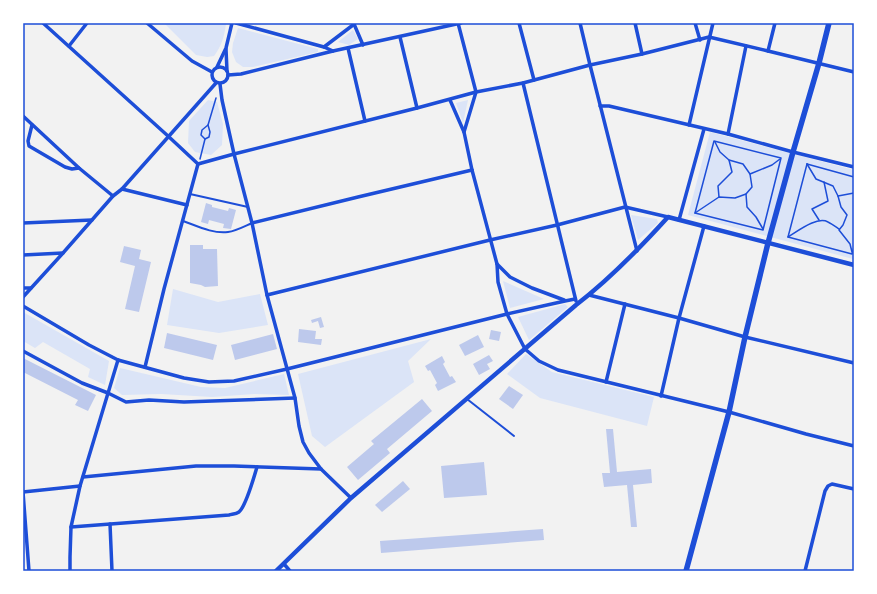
<svg xmlns="http://www.w3.org/2000/svg" width="877" height="594" font-family="Manrope,sans-serif">
  <style>
    .green { fill: #dbe4f7 }
    .building { fill: #bdc9ec }
    .lines { fill: none; stroke-linecap: round; stroke-linejoin: round }
    .path { stroke: #1d4ed8; stroke-width: 1.5 }
    .service { stroke: #1d4ed8; stroke-width: 2 }
    .minor { stroke: #1d4ed8; stroke-width: 3.5 }
    .tertiary { stroke: #1d4ed8; stroke-width: 4.5 }
    .secondary { stroke: #1d4ed8; stroke-width: 5.5 }
    .neatline { fill: none; stroke: #1d4ed8; stroke-width: 1.5 }
  </style>
  <rect width="100%" height="100%" fill="#f2f2f2"/>
  <!-- green -->
  <g class="green">
    <path d="M164,23H222L226,24C224,37 222,45 214,56L207,57L196,55Z"/>
    <polygon points="238,28 318,49 318,52 253,67 243,67 236,62 232,52 233,43"/>
    <polygon points="353,30 358,39 349,45 338,42"/>
    <polygon points="208,100 217,102 223,124 222,145 211,155 195,152 188,143 189,121"/>
    <polygon points="468,100 463,123 456,103"/>
    <polygon points="710,132 854,170 853,259 688,215"/>
    <polygon points="631,215 657,219 658,223 638,240"/>
    <polygon points="503,281 544,299 510,308"/>
    <polygon points="173,289 218,302 260,294 268,325 219,333 167,325"/>
    <polygon points="565,304 568,307 529,340 518,317"/>
    <polygon points="23,312 109,361 105,385 88,377 90,369 43,342 35,348 23,341"/>
    <polygon points="431,339 408,361 414,382 325,447 312,436 298,374"/>
    <polygon points="526,354 552,372 654,397 647,426 540,398 507,374"/>
    <polygon points="120,368 201,387 225,388 284,374 289,395 255,394 212,397 161,394 122,395 114,388"/>
  </g>
  <!-- building -->
  <g class="building">
    <polygon points="206,203 212,205 212,207 228,211 229,208 236,210 231,229 223,228 224,224 209,220 208,224 201,222"/>
    <polygon points="190,245 203,245 203,249 217,249 218,286 205,287 201,285 190,283"/>
    <polygon points="124,246 141,250 139,259 151,262 139,312 125,309 135,266 120,262"/>
    <polygon points="321,317 324,327 320,328 318,321 312,323 311,320"/>
    <polygon points="299,329 316,331 315,339 322,339 321,345 298,342"/>
    <polygon points="491,330 501,332 499,341 489,339"/>
    <polygon points="167,333 217,345 213,360 164,348"/>
    <polygon points="273,334 277,349 235,360 231,345"/>
    <polygon points="478,335 484,347 465,356 459,345"/>
    <polygon points="489,355 493,361 487,364 490,369 479,375 473,364"/>
    <polygon points="442,356 445,362 443,364 450,377 452,376 456,382 438,391 435,385 437,383 430,370 428,371 425,366"/>
    <polygon points="23,358 96,395 88,411 75,405 78,400 23,372"/>
    <polygon points="509,386 523,395 513,409 499,399"/>
    <polygon points="422,399 432,411 387,449 390,453 358,480 347,467 374,444 371,441"/>
    <polygon points="606,429 613,429 617,472 651,469 652,483 633,485 637,527 631,527 627,485 604,487 602,473 610,473"/>
    <polygon points="484,462 487,495 444,498 441,466"/>
    <polygon points="403,481 410,489 382,512 375,505"/>
    <polygon points="543,529 544,540 381,553 380,541"/>
  </g>
  <g class="lines">
    <!-- path -->
    <g class="path">
      <polyline points="205,139 209,137 210,132 208,125 216,98"/>
      <polygon points="714,141 781,158 763,230 695,213"/>
      <polyline points="715,142 720,152 729,160 743,164 750,174"/>
      <polyline points="200,159 205,139 201,135 202,130 208,125"/>
      <polyline points="807,164 788,237 852,254 854,247"/>
      <polyline points="807,164 816,179 833,186 838,196 841,207 847,215 843,225 839,230 850,244 852,252"/>
      <polyline points="807,164 854,177"/>
      <polyline points="746,194 747,207 756,217 763,229"/>
      <polyline points="838,196 854,193"/>
      <polyline points="719,197 718,186 732,172 729,160"/>
      <polyline points="695,213 719,197 735,198 746,194 752,187 750,174 772,165 780,159"/>
      <polyline points="819,220 812,209 828,201 824,182"/>
      <path d="M788,237C798,231 817,216 828,222C832,224 836,227 839,229"/>
    </g>
    <!-- service -->
    <g class="service">
      <polyline points="190,194 248,207"/>
      <path d="M183,221C197,226 213,234 228,232C236,231 245,226 252,223"/>
      <polyline points="467,399 514,436"/>
    </g>
    <!-- minor -->
    <g class="minor">
      <polyline points="43,23 168,136 198,164 164,289 145,367"/>
      <polyline points="147,23 192,61 212,72"/>
      <polyline points="236,23 324,47 333,51"/>
      <polyline points="458,23 476,92 464,132"/>
      <polyline points="519,23 534,80"/>
      <polyline points="580,23 590,65 637,251"/>
      <polyline points="635,23 642,54"/>
      <polyline points="695,23 700,40"/>
      <polyline points="354,24 363,45"/>
      <polyline points="400,37 417,108"/>
      <polyline points="69,46 87,23"/>
      <polyline points="324,47 353,25"/>
      <polyline points="348,48 365,121"/>
      <polyline points="226,49 227,71"/>
      <polyline points="768,51 775,23"/>
      <circle cx="220" cy="75" r="8"/>
      <polyline points="217,67 226,48 232,23"/>
      <polyline points="228,75 241,74 333,51 461,23"/>
      <polyline points="523,83 576,301"/>
      <polyline points="220,84 222,100 234,154 252,223 267,295 295,398 299,426 303,442 309,453 321,469 351,498"/>
      <polyline points="450,100 464,132 472,170 497,264 498,282 507,314 525,349 539,361 558,370 729,412 806,434 854,446"/>
      <polyline points="600,106 609,106 728,134 793,152 854,167"/>
      <polyline points="23,116 79,168 113,196"/>
      <polyline points="32,125 28,141 29,146 65,167 72,169 79,168"/>
      <polyline points="689,125 713,23"/>
      <polyline points="728,134 746,46"/>
      <polyline points="198,164 234,154 417,108 476,92 523,83 590,65 642,54 709,37 768,51 854,72"/>
      <polyline points="122,189 187,205"/>
      <polyline points="679,220 704,129"/>
      <polyline points="23,223 92,220"/>
      <polyline points="252,223 358,197 472,170"/>
      <polyline points="23,255 63,253"/>
      <polyline points="497,264 510,277 532,288 564,300"/>
      <polyline points="23,288 31,288"/>
      <polyline points="267,295 490,240 557,225 625,207 668,217"/>
      <polyline points="589,295 679,318 745,337 854,363"/>
      <polyline points="23,297 63,253 113,196 122,189 216,83"/>
      <polyline points="23,306 89,345 118,360 184,378 209,382 234,381 287,369 507,314 565,301 575,299"/>
      <polyline points="23,351 82,383 108,393 126,402 149,400 184,402 295,398"/>
      <polyline points="606,382 625,304"/>
      <polyline points="661,396 679,318 704,226"/>
      <polyline points="83,477 196,466 234,466 321,469"/>
      <polyline points="23,492 29,571"/>
      <polyline points="23,492 80,486"/>
      <polyline points="110,524 112,571"/>
      <path d="M71,527L229,515C233,514 236,514 239,512C246,506 254,477 257,467"/>
      <polyline points="284,564 290,571"/>
      <polyline points="70,571 70,557 71,527 80,486 118,360"/>
      <polyline points="805,571 825,491 828,486 832,484 854,489"/>
    </g>
    <!-- tertiary -->
    <path class="tertiary" d="M276,571L351,498L576,305C610,279 639,249 668,217L854,265"/>
    <!-- secondary -->
    <polyline class="secondary" points="686,571 729,412 745,337 768,243 793,152 819,63 829,23"/>
  </g>
  <!-- border -->
  <rect width="877" height="594" fill="none" stroke="#ffffff" stroke-width="48"/>
  <rect x="24" y="24" width="829" height="546" class="neatline"/>
</svg>
